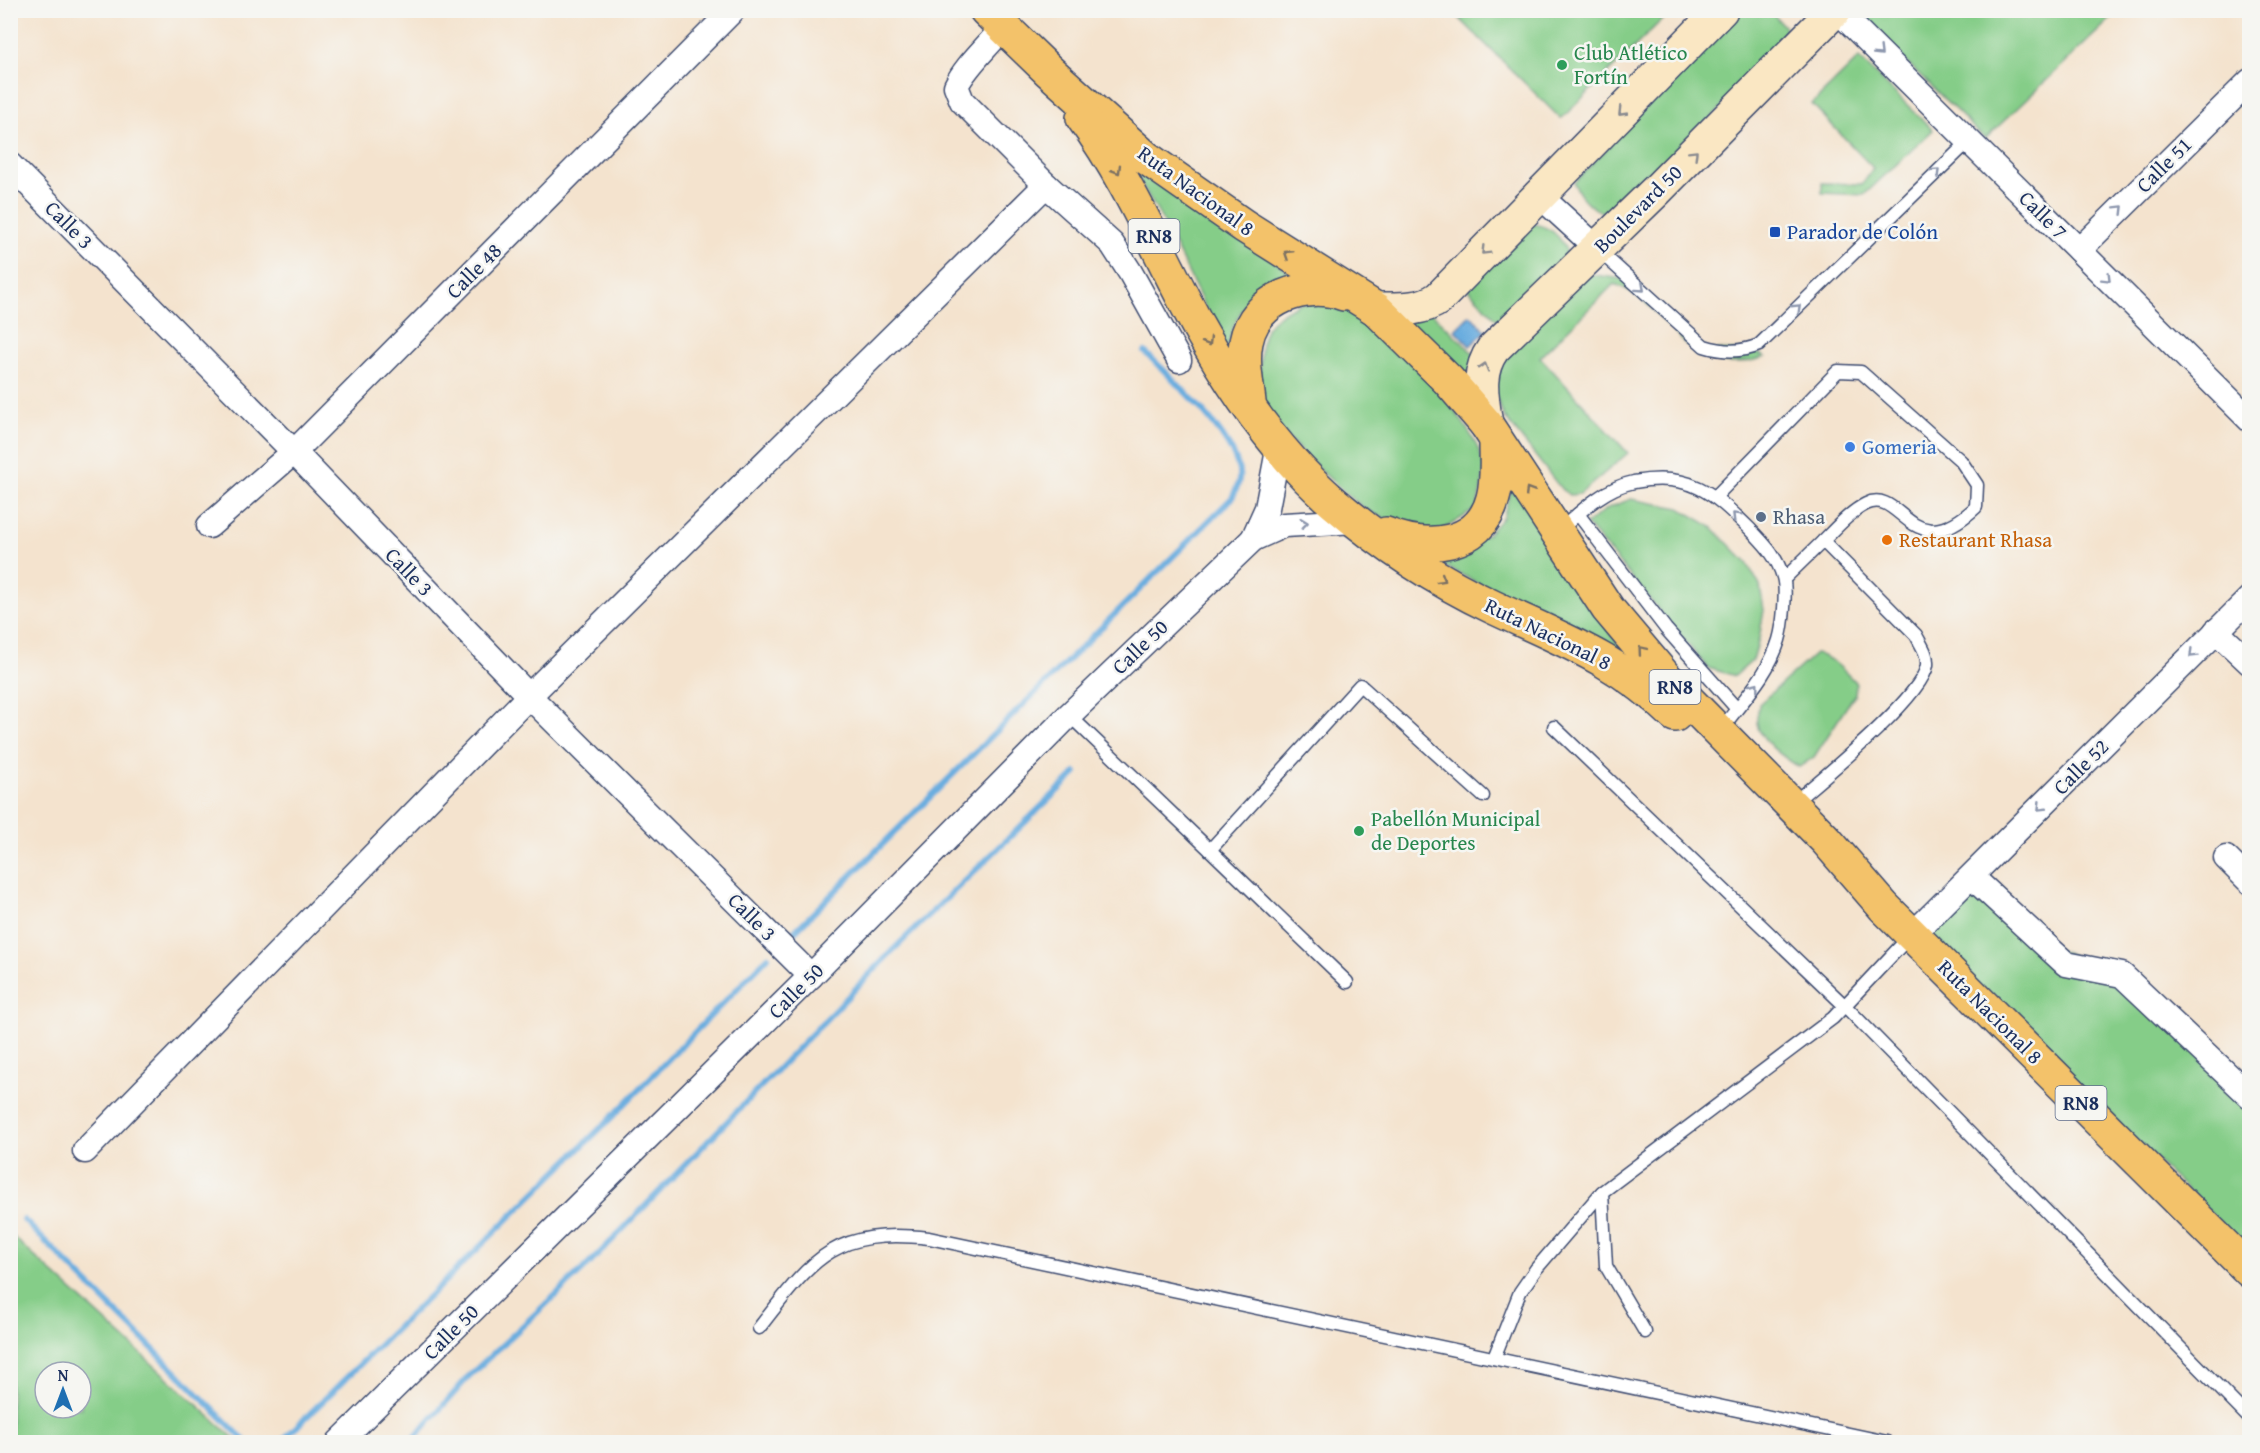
<svg xmlns="http://www.w3.org/2000/svg" width="2260" height="1453" font-family="'Gentium Book Plus',serif">
  <style>
    .green { fill: #85cd88; stroke: #507e73; stroke-width: 1.5; fill-rule: evenodd }
    .water { fill: #6baddf; stroke: #436e9e; stroke-width: 1.5 }
    .lines { fill: none; stroke-linecap: round; stroke-linejoin: round }
    .stream { stroke: #6baddf; stroke-width: 6 }
    .service-casing { stroke: #3c4a6f; stroke-width: 15 }
    .minor-casing { stroke: #3c4a6f; stroke-width: 27 }
    .secondary-casing { stroke: #3c4a6f; stroke-width: 36 }
    .trunk-casing { stroke: #3c4a6f; stroke-width: 36 }
    .service { stroke: #fff; stroke-width: 12 }
    .minor { stroke: #fff; stroke-width: 24 }
    .secondary { stroke: #fae7c3; stroke-width: 33 }
    .trunk { stroke: #f3c26a; stroke-width: 33 }
    .oneway { stroke: #8d97ae }
    .oneway2 { stroke: #8a8b90 }
    .oneway3 { stroke: #7c7163 }
    .leisure-dot { fill: #2e9e5b; stroke: #f6f6f2; stroke-width: 2 }
    .transit-dot { fill: #1a4fb4; stroke: #f6f6f2; stroke-width: 2 }
    .shop-dot { fill: #3f7fe0; stroke: #f6f6f2; stroke-width: 2 }
    .service-dot { fill: #5c6f8a; stroke: #f6f6f2; stroke-width: 2 }
    .food-dot { fill: #e8710a; stroke: #f6f6f2; stroke-width: 2 }
    .labels { text-anchor: middle; stroke-width: 5; stroke-linejoin: round; paint-order: stroke }
    .shield { fill: #f6f6f2; stroke: #5d6b8a; stroke-width: 1.5 }
    .shield-label { font-size: 20px; font-weight: bold; fill: #1b2f5e }
    .leisure-label { font-size: 21px; fill: #27864d; stroke: #f6f6f2; text-anchor: start }
    .street-label { font-size: 21px; fill: #1b2f5e; stroke: #f6f6f2 }
    .transit-label { font-size: 21px; fill: #164399; stroke: #f6f6f2; text-anchor: start }
    .shop-label { font-size: 21px; fill: #366cbe; stroke: #f6f6f2; text-anchor: start }
    .service-label { font-size: 21px; fill: #4e5e75; stroke: #f6f6f2; text-anchor: start }
    .food-label { font-size: 21px; fill: #c56008; stroke: #f6f6f2; text-anchor: start }
  </style>
  <rect width="100%" height="100%" fill="#f6f6f2"/>
  <filter id="ink" filterUnits="userSpaceOnUse"><feTurbulence type="fractalNoise" baseFrequency=".0167" numOctaves="2"/><feDisplacementMap in="SourceGraphic" scale="12" xChannelSelector="R" yChannelSelector="G"/><feConvolveMatrix kernelMatrix="1 2 1 2 8 2 1 2 1" color-interpolation-filters="sRGB"/></filter>
  <filter id="wash" filterUnits="userSpaceOnUse"><feTurbulence type="fractalNoise" baseFrequency=".008" numOctaves="4" result="noise"/><feDisplacementMap in="SourceGraphic" scale="24" xChannelSelector="R" yChannelSelector="G"/><feGaussianBlur stdDeviation="1.35" result="paint"/><feColorMatrix in="noise" values="0 0 0 0 0 0 0 0 0 0 0 0 0 0 0 0 0 1.4 0 .05"/><feComposite in="paint" operator="in"/></filter>
  <g filter="url(#wash)">
    <rect width="100%" height="100%" fill="#f4e3ce"/>
    <!-- green -->
    <g class="green">
      <polygon points="1452,11 1671,11 1561,119"/>
      <path d="M1737,11H1770L1785,27L1782,46L1614,216C1595,212 1582,202 1574,183Z"/>
      <polygon points="1858,11 2119,11 1985,139 1867,23"/>
      <polygon points="1859,58 1933,130 1864,195 1822,193 1822,183 1862,184 1873,168 1812,104"/>
      <path d="M1140,163L1292,274C1255,286 1232,313 1227,352L1164,223L1133,169Z"/>
      <path d="M1529,224C1550,225 1563,237 1568,257L1504,327L1463,284Z"/>
      <path d="M1587,274L1623,279L1705,350L1755,351L1765,357C1680,386 1675,304 1614,284L1540,357L1628,453L1580,494L1570,495L1562,490L1504,416L1495,395L1496,361Z"/>
      <path d="M1300,303C1313,304 1330,302 1341,307C1383,326 1475,419 1483,464C1486,477 1479,496 1476,509L1439,532C1414,527 1391,523 1369,511C1347,498 1267,422 1260,399C1257,392 1260,379 1260,371C1262,327 1261,325 1300,303Z"/>
      <polygon points="1432,313 1478,358 1471,390 1400,316"/>
      <polygon points="1514,480 1628,660 1433,560 1487,535 1503,517"/>
      <polygon points="1631,499 1680,508 1712,527 1747,563 1760,586 1764,610 1759,639 1753,660 1735,676 1708,668 1586,524 1608,508"/>
      <path d="M1815,654C1832,656 1844,671 1856,683L1855,694L1814,757L1799,767C1785,758 1759,741 1757,723C1756,717 1759,710 1759,704Z"/>
      <polygon points="1972,877 2043,944 2122,975 2249,1096 2249,1250 1917,928"/>
      <path d="M10,1235H11L238,1442H11ZM45,1372H81V1408H45Z"/>
    </g>
    <!-- water -->
    <polygon class="water" points="1470,315 1486,331 1470,346 1455,330"/>
    <g class="lines">
      <!-- stream -->
      <g class="stream">
        <path d="M792,934L1232,498C1235,492 1238,486 1239,480C1245,444 1169,376 1145,352"/>
        <polyline points="24,1220 246,1442"/>
        <polyline points="281,1442 619,1110 768,957"/>
        <polyline points="411,1442 469,1376 591,1262 893,950 1076,773"/>
      </g>
    </g>
  </g>
  <g filter="url(#ink)">
    <g class="lines">
      <defs>
        <g id="service">
          <path d="M1598,250L1704,346C1723,352 1740,353 1759,345L1969,141"/>
          <path d="M1716,496L1838,371L1861,372L1961,461L1977,485L1976,507C1911,568 1902,486 1866,504C1850,512 1836,528 1823,541"/>
          <polyline points="1578,514 1666,629 1736,708"/>
          <path d="M1559,531C1581,511 1604,488 1634,482C1691,472 1712,492 1750,529C1764,544 1777,556 1783,577C1787,590 1783,627 1779,640C1768,676 1741,702 1720,731"/>
          <path d="M1784,579L1823,541L1916,635C1921,645 1928,654 1927,665C1923,697 1819,781 1792,804"/>
          <polyline points="1069,715 1210,850 1360,685 1483,796"/>
          <polyline points="1554,727 1845,1006 2250,1419"/>
          <polyline points="1210,850 1347,982"/>
          <path d="M759,1328C814,1257 834,1228 929,1238L1887,1442"/>
          <polyline points="1645,1332 1606,1266 1602,1192 1833,1018 1911,935"/>
          <polyline points="1494,1358 1520,1292 1536,1269 1602,1192"/>
        </g>
        <g id="minor">
          <polyline points="1837,10 2250,420"/>
          <path d="M1003,27C988,47 967,64 956,86L962,101L1046,185L1112,244L1130,272L1179,360"/>
          <polyline points="10,165 294,452 529,696 811,976"/>
          <polyline points="1540,196 1598,249"/>
          <polyline points="2079,250 2250,81"/>
          <polyline points="209,526 294,452 733,10"/>
          <polyline points="1253,539 1267,508 1279,445"/>
          <polyline points="2216,631 2250,663"/>
          <polyline points="2226,858 2250,882"/>
          <polyline points="1972,877 2066,964 2122,975 2250,1096"/>
          <polyline points="1912,935 2250,598"/>
          <polyline points="85,1151 529,696 1046,185"/>
          <polyline points="339,1442 811,976 1069,715 1253,539 1284,525 1357,521"/>
        </g>
        <g id="secondary">
          <path d="M1376,309C1397,309 1421,311 1439,298L1721,10"/>
          <path d="M1486,424C1482,397 1476,373 1493,349L1656,191L1835,10"/>
        </g>
        <g id="trunk">
          <polyline points="986,10 1048,70 1145,157 1244,226 1376,309 1448,380 1486,424 1608,609 1666,678 1826,840 1884,907 2250,1271"/>
          <path d="M1083,118C1130,182 1159,255 1197,324C1233,389 1277,454 1334,503C1382,544 1436,580 1493,607C1563,640 1618,659 1675,715"/>
          <path d="M1249,402C1247,383 1242,362 1246,342C1254,298 1306,280 1344,294"/>
          <path d="M1386,534C1426,550 1480,549 1493,498C1498,480 1496,461 1496,442"/>
        </g>
      </defs>
      <!-- service casing -->
      <use href="#service" class="service-casing"/>
      <!-- minor casing -->
      <use href="#minor" class="minor-casing"/>
      <!-- secondary casing -->
      <use href="#secondary" class="secondary-casing"/>
      <!-- trunk casing -->
      <use href="#trunk" class="trunk-casing"/>
      <!-- service -->
      <use href="#service" class="service"/>
      <!-- minor -->
      <use href="#minor" class="minor"/>
      <!-- secondary -->
      <use href="#secondary" class="secondary"/>
      <!-- trunk -->
      <use href="#trunk" class="trunk"/>
    </g>
    <!-- one-way arrows -->
    <defs><path id="oneway-chevron" d="M-2-3.5L2.5 0L-2 3.5" fill="none" stroke-width="1.6" stroke-linecap="round" stroke-linejoin="round" transform="scale(1.5)"/></defs>
    <g class="oneway">
      <use href="#oneway-chevron" transform="translate(1879 52) rotate(45)"/>
      <use href="#oneway-chevron" transform="translate(1936 172) rotate(-44)"/>
      <use href="#oneway-chevron" transform="translate(2120 209) rotate(-45)"/>
      <use href="#oneway-chevron" transform="translate(2107 278) rotate(45)"/>
      <use href="#oneway-chevron" transform="translate(1641 288) rotate(42)"/>
      <use href="#oneway-chevron" transform="translate(1797 308) rotate(-44)"/>
      <use href="#oneway-chevron" transform="translate(1736 516) rotate(-135)"/>
      <use href="#oneway-chevron" transform="translate(1304 523) rotate(-7)"/>
      <use href="#oneway-chevron" transform="translate(2193 654) rotate(135)"/>
      <use href="#oneway-chevron" transform="translate(1755 686) rotate(-52)"/>
      <use href="#oneway-chevron" transform="translate(2041 807) rotate(135)"/>
    </g>
    <g class="oneway2">
      <use href="#oneway-chevron" transform="translate(1622 112) rotate(134)"/>
      <use href="#oneway-chevron" transform="translate(1694 154) rotate(-45)"/>
      <use href="#oneway-chevron" transform="translate(1485 251) rotate(135)"/>
      <use href="#oneway-chevron" transform="translate(1484 367) rotate(-73)"/>
    </g>
    <g class="oneway3">
      <use href="#oneway-chevron" transform="translate(1117 170) rotate(59)"/>
      <use href="#oneway-chevron" transform="translate(1288 254) rotate(-147)"/>
      <use href="#oneway-chevron" transform="translate(1208 342) rotate(59)"/>
      <use href="#oneway-chevron" transform="translate(1529 491) rotate(-122)"/>
      <use href="#oneway-chevron" transform="translate(1442 579) rotate(31)"/>
      <use href="#oneway-chevron" transform="translate(1642 650) rotate(-130)"/>
    </g>
  </g>
  <!-- markers -->
  <g class="leisure-dot">
    <circle cx="1562" cy="65" r="6"/>
    <circle cx="1359" cy="831" r="6"/>
  </g>
  <rect class="transit-dot" x="1769" y="226" width="12" height="12" rx="3"/>
  <circle class="shop-dot" cx="1850" cy="447" r="6"/>
  <circle class="service-dot" cx="1761" cy="517" r="6"/>
  <circle class="food-dot" cx="1887" cy="540" r="6"/>
  <g class="labels">
    <!-- shield labels -->
    <g class="shield">
      <rect x="1128.5" y="219" width="51" height="34" rx="4.5"/>
      <rect x="1649.5" y="670" width="51" height="34" rx="4.5"/>
      <rect x="2055.5" y="1086" width="51" height="34" rx="4.5"/>
    </g>
    <g class="shield-label">
      <text x="1154" y="243">RN8</text>
      <text x="1675" y="694">RN8</text>
      <text x="2081" y="1110">RN8</text>
    </g>
    <!-- leisure labels -->
    <g class="leisure-label">
      <text x="1574" y="60">Club Atlético<tspan x="1574" dy="24">Fortín</tspan></text>
      <text x="1371" y="826">Pabellón Municipal<tspan x="1371" dy="24">de Deportes</tspan></text>
    </g>
    <!-- street labels -->
    <g class="street-label">
      <text transform="translate(2164 165) rotate(-45)" y="7">Calle 51</text>
      <text transform="translate(1196 191) rotate(36)" y="7">Ruta Nacional 8</text>
      <text transform="translate(1638 209) rotate(-45)" y="7">Boulevard 50</text>
      <text transform="translate(2043 215) rotate(45)" y="7">Calle 7</text>
      <text transform="translate(69 225) rotate(45)" y="7">Calle 3</text>
      <text transform="translate(474 271) rotate(-45)" y="7">Calle 48</text>
      <text transform="translate(409 572) rotate(46)" y="7">Calle 3</text>
      <text transform="translate(1548 634) rotate(26)" y="7">Ruta Nacional 8</text>
      <text transform="translate(1140 647) rotate(-44)" y="7">Calle 50</text>
      <text transform="translate(2081 767) rotate(-45)" y="7">Calle 52</text>
      <text transform="translate(752 917) rotate(45)" y="7">Calle 3</text>
      <text transform="translate(796 991) rotate(-45)" y="7">Calle 50</text>
      <text transform="translate(1990 1012) rotate(45)" y="7">Ruta Nacional 8</text>
      <text transform="translate(451 1332) rotate(-45)" y="7">Calle 50</text>
    </g>
    <!-- transit labels -->
    <g class="transit-label">
      <text x="1787" y="239">Parador de Colón</text>
    </g>
    <!-- shop labels -->
    <g class="shop-label">
      <text x="1862" y="454">Gomeria</text>
    </g>
    <!-- service labels -->
    <g class="service-label">
      <text x="1773" y="524">Rhasa</text>
    </g>
    <!-- food labels -->
    <g class="food-label">
      <text x="1899" y="547">Restaurant Rhasa</text>
    </g>
  </g>
  <!-- margin -->
  <rect width="2260" height="1453" fill="none" stroke="#f6f6f2" stroke-width="36"/>
  <!-- north arrow -->
  <g transform="translate(63 1390)"><circle r="28" fill="#f6f6f2" stroke="#9ea6b7" stroke-width="1.5"/>
  <path d="M0-4.5L10 22L0 15L-10 22Z" fill="#1f6fb2"/>
  <text y="-9" font-size="16" font-weight="bold" text-anchor="middle" fill="#1b2f5e">N</text>
  </g>
</svg>
